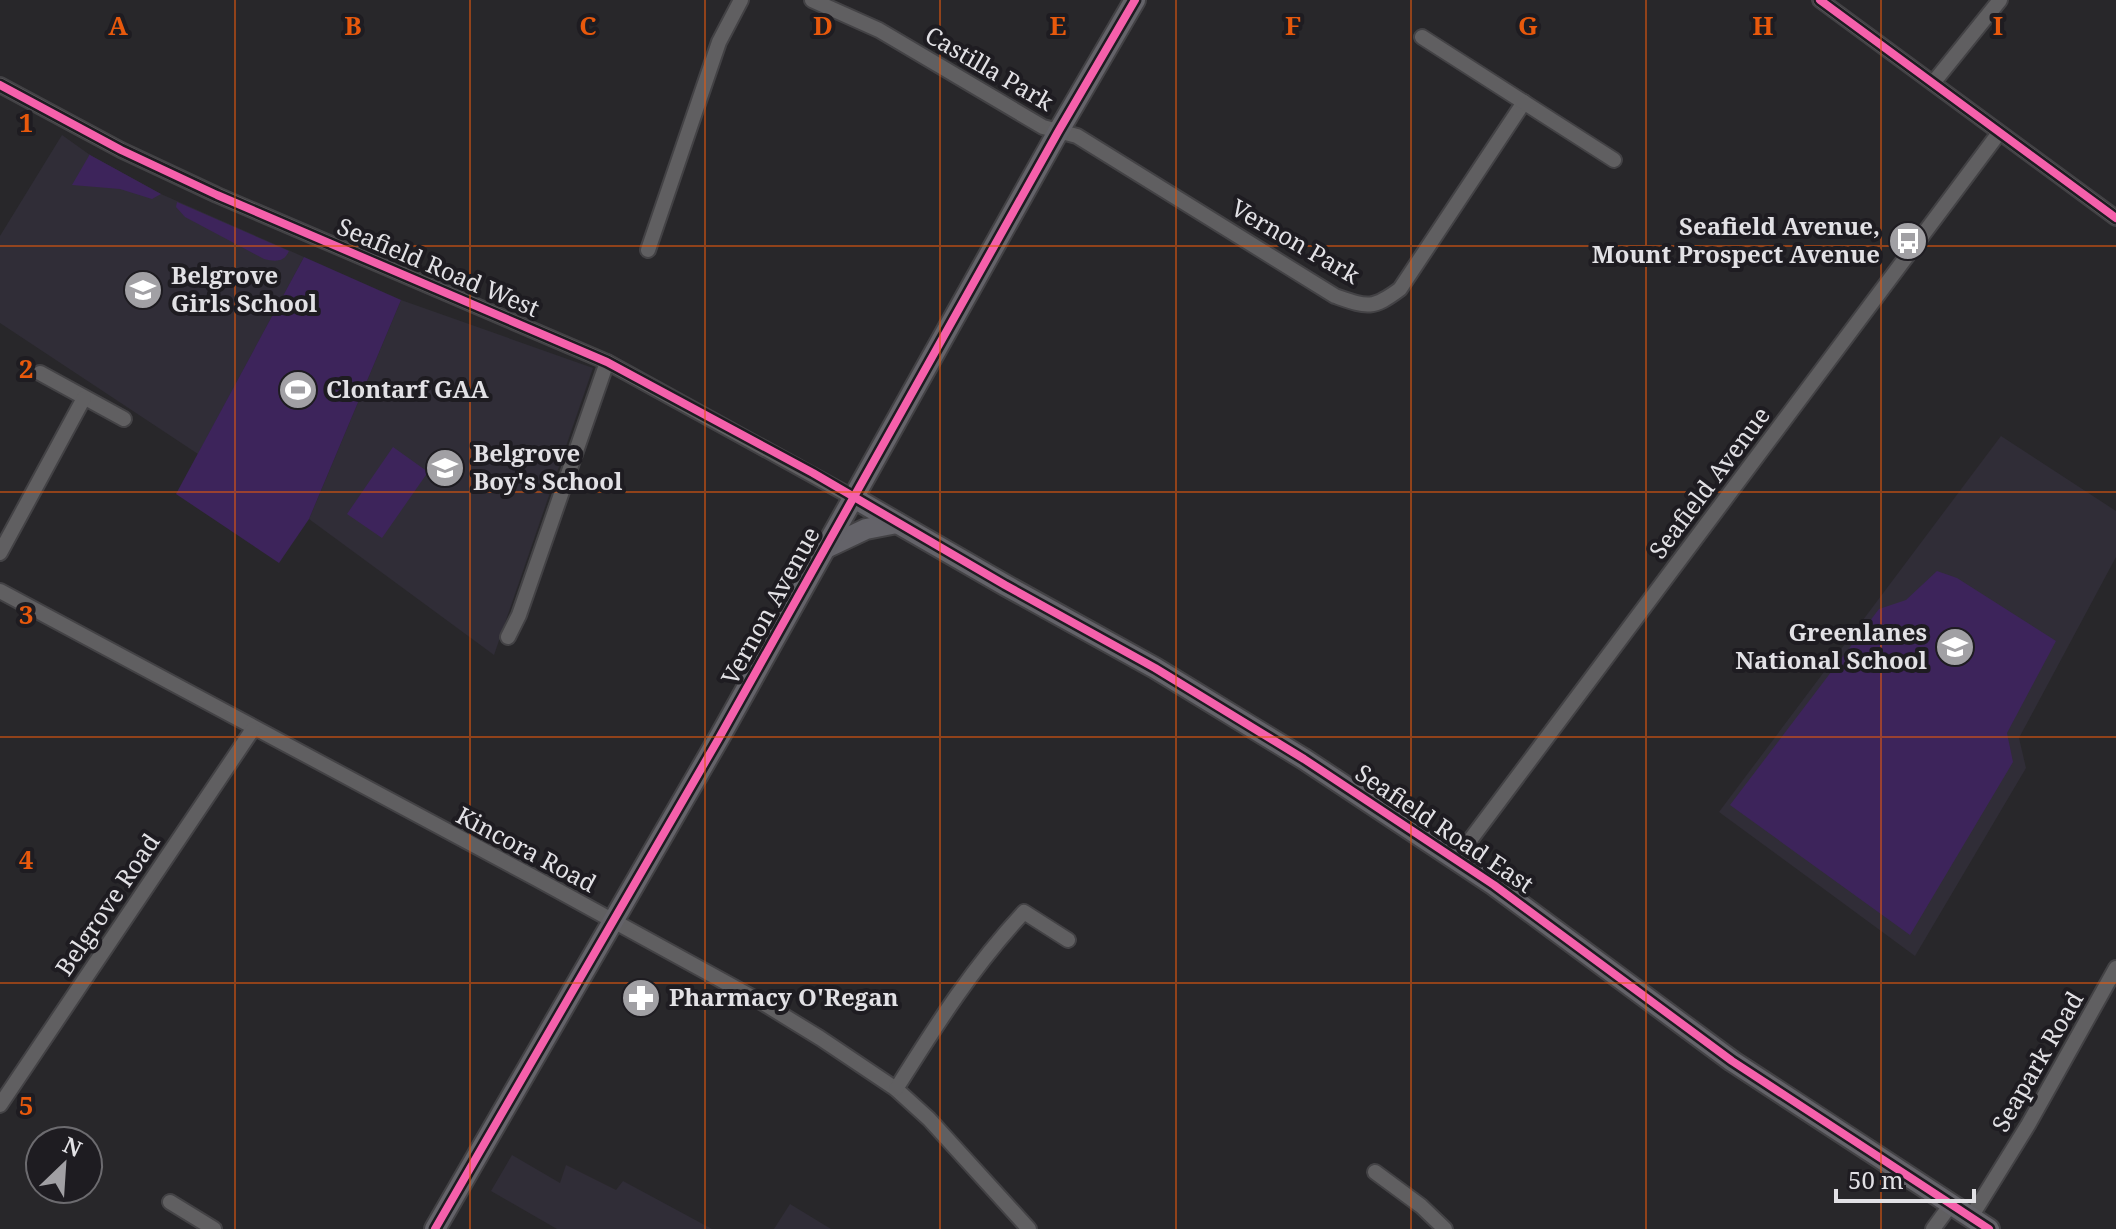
<svg xmlns="http://www.w3.org/2000/svg" width="2116" height="1229" font-family="'Noto Serif',serif">
  <style>
    .built { fill: #302d37 }
    .green { fill: #3d245b }
    .lines { fill: none; stroke-linecap: round; stroke-linejoin: round }
    .street-casing { stroke: #434245; stroke-width: 18 }
    .secondary-casing { stroke: #434245; stroke-width: 24 }
    .street { stroke: #605f61; stroke-width: 14 }
    .secondary { stroke: #646369; stroke-width: 20 }
    .cycleway-casing { stroke: #1e1c21; stroke-width: 13 }
    .cycleway { stroke: #f560ab; stroke-width: 8 }
    .grid { fill: none; stroke: #e8590c; stroke-width: 2; stroke-opacity: 0.55 }
    .labels { text-anchor: middle; stroke-width: 8; stroke-linejoin: round; paint-order: stroke }
    .street-label { font-size: 24px; fill: #e2e1e5; stroke: #1e1c21 }
    .poi-label { font-size: 24px; font-weight: bold; fill: #e2e1e5; stroke: #1e1c21; text-anchor: start }
    .grid-label { font-size: 26px; text-anchor: middle; font-weight: bold; fill: #e8590c; stroke: #1e1c21; stroke-width: 8; stroke-linejoin: round; paint-order: stroke }
  </style>
  <rect width="100%" height="100%" fill="#28272a"/>
  <!-- built -->
  <g class="built">
    <polygon points="62,135 90,155 161,194 304,257 198,454 0,323 0,236"/>
    <polygon points="401,300 593,368 494,655 309,519"/>
    <polygon points="2001,436 2116,511 2116,557 2019,738 2026,768 1915,956 1719,812"/>
    <polygon points="512,1155 560,1183 566,1165 616,1190 623,1181 712,1229 557,1229 491,1191"/>
    <polygon points="790,1204 831,1229 774,1229"/>
  </g>
  <!-- green -->
  <g class="green">
    <polygon points="90,154 90,155 161,194 152,199 120,189 72,185"/>
    <path d="M177,202L289,251C284,262 276,262 264,259L185,217L176,207Z"/>
    <polygon points="304,257 401,300 309,519 279,563 176,494"/>
    <polygon points="393,447 428,472 382,538 347,514"/>
    <polygon points="1937,571 1957,578 2056,641 2007,733 2013,762 1910,935 1730,805 1879,609 1906,600"/>
  </g>
  <g class="lines">
    <defs>
      <g id="street">
        <path d="M812,0L879,30L1043,127L1077,136L1335,296C1367,307 1372,310 1400,289L1524,102"/>
        <polyline points="1820,0 2116,218"/>
        <polyline points="1422,37 1614,160"/>
        <polyline points="1933,83 2000,0"/>
        <polyline points="0,85 121,150 217,195 607,362 854,498"/>
        <polyline points="648,250 719,42 741,0"/>
        <polyline points="40,373 124,419"/>
        <polyline points="0,553 84,398"/>
        <polyline points="0,591 537,879 763,1003 820,1038 896,1089 929,1119 1029,1229"/>
        <polyline points="508,637 519,615 607,362"/>
        <polyline points="1456,859 1999,133"/>
        <path d="M896,1089C937,1024 972,968 1024,912L1068,940"/>
        <polyline points="0,1105 253,729"/>
        <polyline points="1375,1172 1421,1206 1445,1229"/>
        <polyline points="170,1202 214,1229"/>
        <polyline points="1971,1217 2028,1125 2116,968"/>
        <polyline points="1933,1229 1952,1203"/>
      </g>
      <g id="secondary">
        <polyline points="854,498 1005,585 1155,668 1304,759 1494,885 1732,1061 1989,1229"/>
        <polyline points="828,547 866,529 897,523"/>
        <polyline points="435,1229 719,738 1058,132 1135,0"/>
      </g>
    </defs>
    <!-- street casing -->
    <use href="#street" class="street-casing"/>
    <!-- secondary casing -->
    <use href="#secondary" class="secondary-casing"/>
    <!-- street -->
    <use href="#street" class="street"/>
    <!-- secondary -->
    <use href="#secondary" class="secondary"/>
    <defs>
      <g id="cycleway">
        <polyline points="1820,0 2116,218"/>
        <polyline points="0,85 121,150 217,195 607,362 813,473 1005,585 1155,668 1304,759 1494,885 1732,1061 1989,1229"/>
        <polyline points="435,1229 719,738 1058,132 1135,0"/>
      </g>
    </defs>
    <!-- cycleway casing -->
    <use href="#cycleway" class="cycleway-casing"/>
    <!-- cycleway -->
    <use href="#cycleway" class="cycleway"/>
  </g>
  <!-- grid -->
  <path class="grid" d="M235,0V1229M470,0V1229M705,0V1229M940,0V1229M1176,0V1229M1411,0V1229M1646,0V1229M1881,0V1229M0,246H2116M0,492H2116M0,737H2116M0,983H2116"/>
  <!-- icons -->
  <defs>
    <symbol id="bus-disc" viewBox="-11 -11 22 22"><circle r="9.5" fill="#a1a0a4" stroke="#1e1c21"/><path d="M-5-6H5V4H4V6H2V4H-2V6H-4V4H-5ZM-3.5-4V0h7V-4ZM-3.5 1.2v1.5H-2V1.2ZM2 1.2v1.5H3.5V1.2Z" fill="#fff"/></symbol>
    <symbol id="school-disc" viewBox="-11 -11 22 22"><circle r="9.5" fill="#a1a0a4" stroke="#1e1c21"/><path d="M0-5L7-2L0 1L-7-2ZM-4 1L0 2.5L4 1V4Q0 6-4 4Z" fill="#fff"/></symbol>
    <symbol id="stadium-disc" viewBox="-11 -11 22 22"><circle r="9.5" fill="#a1a0a4" stroke="#1e1c21"/><path d="M0-5a6.5 5 0 1 0 0 10a6.5 5 0 1 0 0-10ZM-3.5-1.8h7v3.6h-7Z" fill="#fff"/></symbol>
    <symbol id="pharmacy-disc" viewBox="-11 -11 22 22"><circle r="9.5" fill="#a1a0a4" stroke="#1e1c21"/><path d="M-2-6h4v4h4v4h-4v4h-4v-4h-4v-4h4Z" fill="#fff"/></symbol>
  </defs>
  <g fill-rule="evenodd">
    <use href="#bus-disc" x="1886" y="219" width="44" height="44"/>
    <use href="#school-disc" x="121" y="268" width="44" height="44"/>
    <use href="#stadium-disc" x="276" y="368" width="44" height="44"/>
    <use href="#school-disc" x="423" y="446" width="44" height="44"/>
    <use href="#school-disc" x="1933" y="625" width="44" height="44"/>
    <use href="#pharmacy-disc" x="619" y="976" width="44" height="44"/>
  </g>
  <g class="labels">
    <!-- street labels -->
    <g class="street-label">
      <text transform="translate(989 69) rotate(30)" y="8">Castilla Park</text>
      <text transform="translate(1295 242) rotate(30)" y="8">Vernon Park</text>
      <text transform="translate(438 268) rotate(23)" y="8">Seafield Road West</text>
      <text transform="translate(1710 483) rotate(-53)" y="8">Seafield Avenue</text>
      <text transform="translate(771 606) rotate(-61)" y="8">Vernon Avenue</text>
      <text transform="translate(1444 829) rotate(34)" y="8">Seafield Road East</text>
      <text transform="translate(526 850) rotate(28)" y="8">Kincora Road</text>
      <text transform="translate(108 905) rotate(-56)" y="8">Belgrove Road</text>
      <text transform="translate(2038 1062) rotate(-60)" y="8">Seapark Road</text>
    </g>
    <!-- poi labels -->
    <g class="poi-label">
      <text x="1880" y="235" text-anchor="end">Seafield Avenue,<tspan x="1880" dy="28">Mount Prospect Avenue</tspan></text>
      <text x="171" y="284">Belgrove<tspan x="171" dy="28">Girls School</tspan></text>
      <text x="326" y="398">Clontarf GAA</text>
      <text x="473" y="462">Belgrove<tspan x="473" dy="28">Boy's School</tspan></text>
      <text x="1927" y="641" text-anchor="end">Greenlanes<tspan x="1927" dy="28">National School</tspan></text>
      <text x="669" y="1006">Pharmacy O'Regan</text>
    </g>
  </g>
  <g class="grid-label">
    <text x="118" y="35">A</text>
    <text x="353" y="35">B</text>
    <text x="588" y="35">C</text>
    <text x="823" y="35">D</text>
    <text x="1058" y="35">E</text>
    <text x="1293" y="35">F</text>
    <text x="1528" y="35">G</text>
    <text x="1763" y="35">H</text>
    <text x="1998" y="35">I</text>
    <text x="26" y="132">1</text>
    <text x="26" y="378">2</text>
    <text x="26" y="624">3</text>
    <text x="26" y="869">4</text>
    <text x="26" y="1115">5</text>
  </g>
  <!-- north arrow -->
  <g transform="translate(64 1165) rotate(25)"><circle r="38" fill="#1e1c21" stroke="#6c6b6f" stroke-width="2"/>
  <path d="M0-6L14 30L0 20L-14 30Z" fill="#a1a0a4"/>
  <text y="-12" font-size="22" font-weight="bold" text-anchor="middle" fill="#e2e1e5">N</text>
  </g>
  <!-- scale -->
  <path d="M1836 1189v12h138v-12" fill="none" stroke="#e2e1e5" stroke-width="4"/>
  <text x="1848" y="1189" font-size="24" fill="#e2e1e5" stroke="#1e1c21" stroke-width="6" paint-order="stroke">50 m</text>
</svg>
